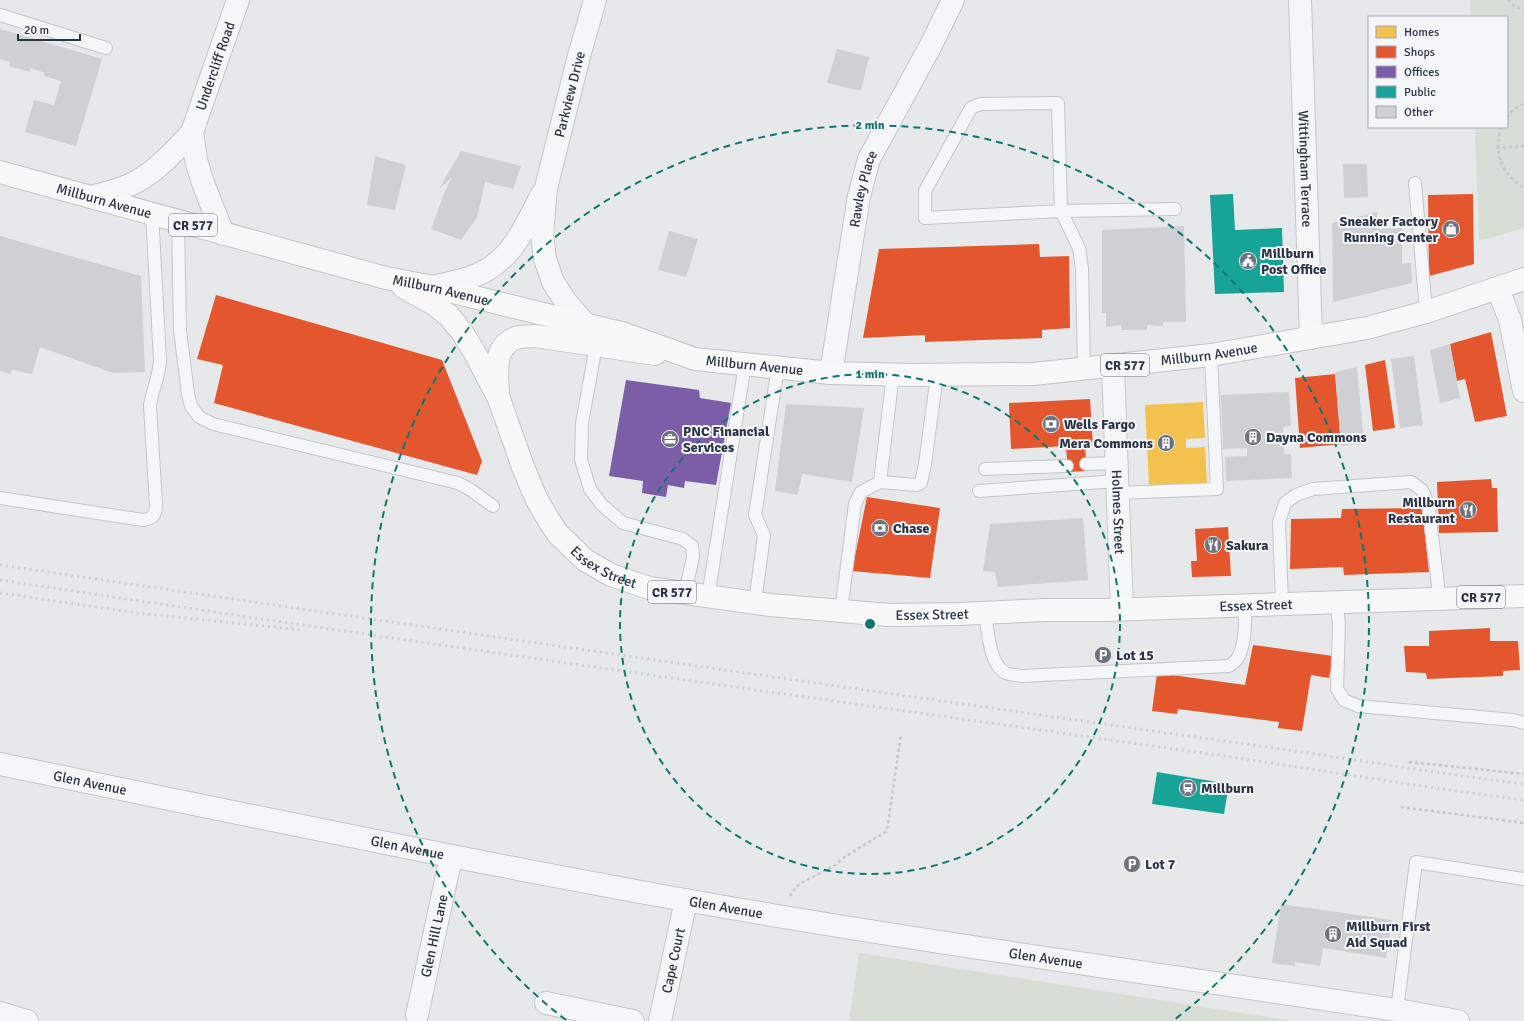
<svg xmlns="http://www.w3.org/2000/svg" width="1524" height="1021" font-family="Signika,sans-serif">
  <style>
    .green { fill: #d6ded6 }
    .homes { fill: #f2c14e }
    .shops { fill: #e4572e }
    .offices { fill: #7b5ea7 }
    .public { fill: #17a398 }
    .building { fill: #ced0d3 }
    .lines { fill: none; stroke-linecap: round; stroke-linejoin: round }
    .service-casing { stroke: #c4c6c8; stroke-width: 14 }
    .minor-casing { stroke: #c4c6c8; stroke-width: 24 }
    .primary-casing { stroke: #c2c5c8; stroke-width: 24 }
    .path { stroke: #c5c6ca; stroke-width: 2.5; stroke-dasharray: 3 3; stroke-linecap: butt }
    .service { stroke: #f5f6f7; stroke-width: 12 }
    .minor { stroke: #f5f6f7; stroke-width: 22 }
    .primary { stroke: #f8f8f8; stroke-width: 22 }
    .rail { stroke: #cecfd2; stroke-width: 3; stroke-dasharray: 2 4; stroke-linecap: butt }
    .ring { fill: none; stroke: #0f766e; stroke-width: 2; stroke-dasharray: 7 5 }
    .labels { text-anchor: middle; stroke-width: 4; stroke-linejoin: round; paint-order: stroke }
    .shield { fill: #f4f6f9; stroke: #676e7b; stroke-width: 1 }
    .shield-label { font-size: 13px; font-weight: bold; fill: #2b3445 }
    .street-label { font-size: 14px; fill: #2b3445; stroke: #f4f6f9 }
    .poi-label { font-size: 14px; font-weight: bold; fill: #2b3445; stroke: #f4f6f9; text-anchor: start }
    .centre { fill: #0f766e; stroke: #f4f6f9; stroke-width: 2 }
    .ring-label { font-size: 12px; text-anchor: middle; font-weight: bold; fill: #0f766e; stroke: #f4f6f9; stroke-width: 4; stroke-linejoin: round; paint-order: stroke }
  </style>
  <rect width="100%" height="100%" fill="#e6e8ea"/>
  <!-- green -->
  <g class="green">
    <polygon points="1470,0 1524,0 1524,228 1479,241 1475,127 1507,127 1507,17 1471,17"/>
    <polygon points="859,953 1293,1021 849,1021"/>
  </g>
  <!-- homes -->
  <polygon class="homes" points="1203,402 1205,438 1186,439 1186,448 1205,447 1207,483 1149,486 1145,405"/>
  <!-- shops -->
  <g class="shops">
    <polygon points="1473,194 1474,264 1429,276 1428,195"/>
    <polygon points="1039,244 1040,257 1069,256 1070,328 1042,330 1042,338 925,342 925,335 863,338 879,249"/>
    <polygon points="216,295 442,360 482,461 477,475 214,403 223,365 197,359"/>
    <polygon points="1491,332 1507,416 1475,422 1465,379 1457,381 1450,344"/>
    <polygon points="1385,360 1395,428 1373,431 1365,365"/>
    <polygon points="1335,374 1341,444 1300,448 1295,378"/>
    <polygon points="1090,399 1093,446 1085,446 1087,471 1068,472 1066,446 1011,449 1009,403"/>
    <polygon points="1491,479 1492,488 1497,488 1498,532 1439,533 1437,482"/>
    <polygon points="867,497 940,508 930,578 852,571"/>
    <polygon points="1422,508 1429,572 1344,575 1343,567 1290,569 1291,519 1341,518 1342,509"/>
    <polygon points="1228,527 1231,576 1192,577 1191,561 1197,561 1195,529"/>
    <polygon points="1490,628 1490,641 1518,641 1520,670 1503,671 1503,676 1427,679 1426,673 1406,672 1404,646 1429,646 1429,631"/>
    <polygon points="1253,645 1333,656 1329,678 1311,675 1302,731 1278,728 1279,722 1178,709 1177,714 1152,711 1157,673 1245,685"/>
  </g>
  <!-- offices -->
  <polygon class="offices" points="626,380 699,390 700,398 731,403 716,485 685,481 684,488 668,485 666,497 642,493 643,481 609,476"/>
  <!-- public -->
  <g class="public">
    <polygon points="1233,194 1235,230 1282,228 1284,292 1215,294 1210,195"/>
    <polygon points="1157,772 1229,784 1224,814 1152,804"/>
  </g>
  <!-- building -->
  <g class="building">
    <polygon points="0,29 102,59 76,146 25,132 34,100 54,105 61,81 44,76 45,73 31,68 30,72 9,66 10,62 0,59"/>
    <polygon points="837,49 869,57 861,91 827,83"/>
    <polygon points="461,151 521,166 513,189 485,182 477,218 461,240 431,229 444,194 452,177 439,189"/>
    <polygon points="375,156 406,165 395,210 367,205"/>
    <polygon points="1343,164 1367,164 1368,197 1344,198"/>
    <polygon points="1377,212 1377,229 1402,228 1402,264 1411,263 1412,283 1333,302 1332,223"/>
    <polygon points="1184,226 1186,322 1163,322 1163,326 1147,325 1147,330 1122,330 1121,325 1106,327 1106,313 1102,313 1102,230"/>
    <polygon points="669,231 698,239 686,277 658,270"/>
    <polygon points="0,236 141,276 145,372 113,373 40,347 32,374 12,370 11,374 0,371"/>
    <polygon points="1450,344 1460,398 1440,403 1430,350"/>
    <polygon points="1414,356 1423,425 1400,428 1391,359"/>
    <polygon points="1357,367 1364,444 1341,446 1335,372"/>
    <polygon points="1289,392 1291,426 1283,427 1284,454 1291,454 1292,478 1226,481 1225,457 1247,456 1247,448 1223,449 1221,395"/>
    <polygon points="786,404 864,408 852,482 802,474 798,495 775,491"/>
    <polygon points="1083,518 1088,580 998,587 995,572 983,571 990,524"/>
    <polygon points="1281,904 1392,920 1386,958 1323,948 1320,966 1295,962 1295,966 1272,963"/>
  </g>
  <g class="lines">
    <defs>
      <g id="service">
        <polyline points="0,15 106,48"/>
        <polyline points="1415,183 1426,312"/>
        <polyline points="178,221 180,331 188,394 191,406 199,417 213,424 458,483 471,490 493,506"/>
        <polyline points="596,346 582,423 581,460 590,489 602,505 623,523 683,539 692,546 693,557 685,593"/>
        <polyline points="1084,370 1082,268 1079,248 1061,211 1058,103 980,104 971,108 925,191 925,218 1061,211 1175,209"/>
        <polyline points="1086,464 1117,463"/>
        <polyline points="985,469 1067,466"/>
        <polyline points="880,482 893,374"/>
        <polyline points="979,491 1117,481"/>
        <polyline points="1118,493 1217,489 1211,355"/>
        <path d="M0,498L143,520C153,519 156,514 156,505L150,405C153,388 159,378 160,360L152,213"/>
        <polyline points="708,597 745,364"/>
        <polyline points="1337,602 1339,625 1337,689 1344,700 1358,706 1513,720 1524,723"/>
        <polyline points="755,603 764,535 755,515 778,367"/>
        <polyline points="1282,604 1279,522 1285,503 1296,495 1313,489 1411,482 1422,490 1428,504 1437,576 1439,599"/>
        <polyline points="841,611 855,504 861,492 880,482 917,485 921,483 925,464 937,375"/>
        <path d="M985,613C988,630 989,665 1006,673C1010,675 1017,675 1021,676L1229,666C1232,664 1235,662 1237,659C1246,646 1245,621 1245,606"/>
        <polyline points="1397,1010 1416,862 1524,879"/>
      </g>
      <g id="minor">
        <path id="s1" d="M1300,0L1311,338"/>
        <path d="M92,197C106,193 120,190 134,183C157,171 175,151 192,132"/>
        <path id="s2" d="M223,234L203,183L196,160L192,132L238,0"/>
        <path d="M433,287C446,283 461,281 472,277C512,262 524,229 542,194"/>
        <polyline points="1498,289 1510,320 1524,391"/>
        <path id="s3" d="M584,323L566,302L553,282L545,259L542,235L546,188L579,56L595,0"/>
        <path id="s4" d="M1113,367L1122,610"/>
        <path id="s5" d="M831,373L859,196L869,159L931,45L953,0"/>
        <path id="s6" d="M0,764C228,811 456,859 685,900C921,942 1159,974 1397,1010L1458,1021"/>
        <polyline points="546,1003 633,1021"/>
        <polyline points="0,1013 27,1021"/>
        <path id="s7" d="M417,1015L451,857"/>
        <path id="s8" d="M660,1021L686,900"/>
      </g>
      <g id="primary">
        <path id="s9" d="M0,172L386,278L433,287L625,334L695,359L831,373L911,375L1033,374L1211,355L1367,328L1426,312L1524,279"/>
        <path id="s10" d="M403,287L432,303L448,315L462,332L475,353L499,399L523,467L536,498L548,519L558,534L585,560L611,575L649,588L770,605L889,615L959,614L1045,610H1106L1524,596"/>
        <path d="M498,391C497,373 493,346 516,338C521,336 529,337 535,336L655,354"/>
      </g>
    </defs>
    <!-- service casing -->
    <use href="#service" class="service-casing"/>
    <!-- minor casing -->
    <use href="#minor" class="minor-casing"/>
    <!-- primary casing -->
    <use href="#primary" class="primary-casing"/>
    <!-- path -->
    <g class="path">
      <polyline points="1508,0 1515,7 1524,9"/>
      <polyline points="1507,117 1513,110 1524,103"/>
      <path d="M1501,127C1493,153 1501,173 1524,188"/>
      <polyline points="1497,148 1524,146"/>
      <polyline points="1409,762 1524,774"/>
      <polyline points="1401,807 1524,823"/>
      <polyline points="790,896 796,887 801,883 835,865 843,858 887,831 901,734"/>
    </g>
    <!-- service -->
    <use href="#service" class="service"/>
    <!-- minor -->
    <use href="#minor" class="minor"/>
    <!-- primary -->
    <use href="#primary" class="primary"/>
    <!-- rail -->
    <g class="rail">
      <path d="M0,565C403,624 807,682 1210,739C1315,753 1419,771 1524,784"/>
      <path d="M0,580C403,641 807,697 1210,754C1315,769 1419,787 1524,800"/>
      <polyline points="0,593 137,613 302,630"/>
    </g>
  </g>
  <!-- distance rings -->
  <g class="ring">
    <circle cx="870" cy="624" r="250"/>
    <path d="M566 1020A499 499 0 1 1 1174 1020"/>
  </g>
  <!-- icons -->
  <defs>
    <symbol id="shop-disc" viewBox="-11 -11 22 22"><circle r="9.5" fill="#6c737f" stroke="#f4f6f9"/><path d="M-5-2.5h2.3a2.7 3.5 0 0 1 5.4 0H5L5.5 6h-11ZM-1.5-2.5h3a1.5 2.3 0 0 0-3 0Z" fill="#fff"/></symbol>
    <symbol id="civic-disc" viewBox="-11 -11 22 22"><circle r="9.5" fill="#6c737f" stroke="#f4f6f9"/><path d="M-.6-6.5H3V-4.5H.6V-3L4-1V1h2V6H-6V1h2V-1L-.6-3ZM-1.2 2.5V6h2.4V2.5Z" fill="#fff"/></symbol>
    <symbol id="bank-disc" viewBox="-11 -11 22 22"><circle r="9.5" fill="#6c737f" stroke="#f4f6f9"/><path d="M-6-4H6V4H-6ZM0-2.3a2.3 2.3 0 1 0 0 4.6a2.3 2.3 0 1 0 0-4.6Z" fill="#fff"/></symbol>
    <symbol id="building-disc" viewBox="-11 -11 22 22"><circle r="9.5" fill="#6c737f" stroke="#f4f6f9"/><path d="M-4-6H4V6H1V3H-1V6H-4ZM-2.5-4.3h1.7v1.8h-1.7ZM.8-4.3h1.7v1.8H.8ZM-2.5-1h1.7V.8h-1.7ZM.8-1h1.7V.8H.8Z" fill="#fff"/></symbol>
    <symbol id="office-disc" viewBox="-11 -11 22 22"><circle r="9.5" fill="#6c737f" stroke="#f4f6f9"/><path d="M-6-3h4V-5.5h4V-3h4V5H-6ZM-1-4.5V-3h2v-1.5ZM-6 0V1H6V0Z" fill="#fff"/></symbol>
    <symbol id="restaurant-disc" viewBox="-11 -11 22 22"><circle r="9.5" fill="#6c737f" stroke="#f4f6f9"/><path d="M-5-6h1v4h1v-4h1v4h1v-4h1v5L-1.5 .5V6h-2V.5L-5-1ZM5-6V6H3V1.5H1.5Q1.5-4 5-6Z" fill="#fff"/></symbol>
    <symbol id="parking-disc" viewBox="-11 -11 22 22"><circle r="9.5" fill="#6c737f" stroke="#f4f6f9"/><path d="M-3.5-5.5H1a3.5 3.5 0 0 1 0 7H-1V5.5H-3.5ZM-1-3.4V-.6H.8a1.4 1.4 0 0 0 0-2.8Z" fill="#fff"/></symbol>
    <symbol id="station-disc" viewBox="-11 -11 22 22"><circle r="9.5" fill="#6c737f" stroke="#f4f6f9"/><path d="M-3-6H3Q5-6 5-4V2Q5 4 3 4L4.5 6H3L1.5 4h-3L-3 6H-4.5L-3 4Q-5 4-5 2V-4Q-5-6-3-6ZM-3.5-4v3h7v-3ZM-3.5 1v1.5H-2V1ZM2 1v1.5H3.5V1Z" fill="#fff"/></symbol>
  </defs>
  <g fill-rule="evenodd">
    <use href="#shop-disc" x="1441" y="219" width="20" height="20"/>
    <use href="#civic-disc" x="1238" y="251" width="20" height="20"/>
    <use href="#bank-disc" x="1041" y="414" width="20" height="20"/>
    <use href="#building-disc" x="1243" y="427" width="20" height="20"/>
    <use href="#office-disc" x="660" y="429" width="20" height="20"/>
    <use href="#building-disc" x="1156" y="433" width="20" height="20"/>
    <use href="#restaurant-disc" x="1458" y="500" width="20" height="20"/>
    <use href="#bank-disc" x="870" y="518" width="20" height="20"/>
    <use href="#restaurant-disc" x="1203" y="535" width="20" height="20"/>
    <use href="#parking-disc" x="1093" y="645" width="20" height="20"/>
    <use href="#station-disc" x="1178" y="778" width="20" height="20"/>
    <use href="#parking-disc" x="1122" y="854" width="20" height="20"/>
    <use href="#building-disc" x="1323" y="924" width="20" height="20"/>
  </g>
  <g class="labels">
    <!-- shield labels -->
    <g class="shield">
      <rect x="169" y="214" width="48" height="22" rx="3"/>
      <rect x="1101" y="354" width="48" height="22" rx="3"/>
      <rect x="648" y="581" width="48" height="22" rx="3"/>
      <rect x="1457" y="586" width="48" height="22" rx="3"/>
    </g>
    <g class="shield-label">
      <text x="193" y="230">CR 577</text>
      <text x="1125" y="370">CR 577</text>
      <text x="672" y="597">CR 577</text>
      <text x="1481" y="602">CR 577</text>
    </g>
    <!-- street labels -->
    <g class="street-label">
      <text dy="5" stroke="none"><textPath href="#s2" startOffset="177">Undercliff Road</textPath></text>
      <text dy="5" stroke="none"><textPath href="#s3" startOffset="244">Parkview Drive</textPath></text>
      <text dy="5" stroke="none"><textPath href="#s1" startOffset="169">Wittingham Terrace</textPath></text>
      <text dy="5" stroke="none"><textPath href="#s5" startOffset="187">Rawley Place</textPath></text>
      <text dy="5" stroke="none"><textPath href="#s9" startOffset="108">Millburn Avenue</textPath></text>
      <text dy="5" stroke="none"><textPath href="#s9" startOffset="456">Millburn Avenue</textPath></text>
      <text dy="5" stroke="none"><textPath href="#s9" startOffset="1236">Millburn Avenue</textPath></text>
      <text dy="5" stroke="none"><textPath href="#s9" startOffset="780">Millburn Avenue</textPath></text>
      <text dy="5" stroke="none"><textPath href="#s4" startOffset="145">Holmes Street</textPath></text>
      <text dy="5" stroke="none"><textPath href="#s10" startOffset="357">Essex Street</textPath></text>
      <text dy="5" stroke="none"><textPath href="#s10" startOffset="1016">Essex Street</textPath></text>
      <text dy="5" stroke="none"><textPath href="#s10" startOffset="692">Essex Street</textPath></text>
      <text dy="5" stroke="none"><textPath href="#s6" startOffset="92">Glen Avenue</textPath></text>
      <text dy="5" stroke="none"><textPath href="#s6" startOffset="416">Glen Avenue</textPath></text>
      <text dy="5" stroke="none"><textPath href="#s6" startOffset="740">Glen Avenue</textPath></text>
      <text dy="5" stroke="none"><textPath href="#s7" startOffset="81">Glen Hill Lane</textPath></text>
      <text dy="5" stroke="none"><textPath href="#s6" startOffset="1064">Glen Avenue</textPath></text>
      <text dy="5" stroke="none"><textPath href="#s8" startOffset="62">Cape Court</textPath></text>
    </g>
    <!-- poi labels -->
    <g class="poi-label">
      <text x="1438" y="226" text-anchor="end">Sneaker Factory<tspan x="1438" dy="16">Running Center</tspan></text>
      <text x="1261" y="258">Millburn<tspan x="1261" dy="16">Post Office</tspan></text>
      <text x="1064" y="429">Wells Fargo</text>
      <text x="683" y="436">PNC Financial<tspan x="683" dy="16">Services</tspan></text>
      <text x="1266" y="442">Dayna Commons</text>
      <text x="1153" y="448" text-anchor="end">Mera Commons</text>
      <text x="1455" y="507" text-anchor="end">Millburn<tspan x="1455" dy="16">Restaurant</tspan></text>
      <text x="893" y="533">Chase</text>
      <text x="1226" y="550">Sakura</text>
      <text x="1116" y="660">Lot 15</text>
      <text x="1201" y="793">Millburn</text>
      <text x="1145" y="869">Lot 7</text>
      <text x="1346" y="931">Millburn First<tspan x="1346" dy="16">Aid Squad</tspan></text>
    </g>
  </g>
  <circle cx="870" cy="624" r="6" class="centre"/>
  <g class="ring-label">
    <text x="870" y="129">2 min</text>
    <text x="870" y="378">1 min</text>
  </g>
  <!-- legend -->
  <rect x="1368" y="16" width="140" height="112" fill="#f4f6f9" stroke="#a4a8b1"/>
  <rect x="1376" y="26" width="20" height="12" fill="#f2c14e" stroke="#a4a8b1"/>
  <text x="1404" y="36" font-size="12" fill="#2b3445">Homes</text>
  <rect x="1376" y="46" width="20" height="12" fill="#e4572e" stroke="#a4a8b1"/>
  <text x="1404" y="56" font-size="12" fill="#2b3445">Shops</text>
  <rect x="1376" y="66" width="20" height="12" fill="#7b5ea7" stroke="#a4a8b1"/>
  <text x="1404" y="76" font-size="12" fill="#2b3445">Offices</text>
  <rect x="1376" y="86" width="20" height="12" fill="#17a398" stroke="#a4a8b1"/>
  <text x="1404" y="96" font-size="12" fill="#2b3445">Public</text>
  <rect x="1376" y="106" width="20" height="12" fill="#ced0d3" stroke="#a4a8b1"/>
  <text x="1404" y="116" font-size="12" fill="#2b3445">Other</text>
  <!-- scale -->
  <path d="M18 34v6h62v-6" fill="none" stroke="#2b3445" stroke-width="2"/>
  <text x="24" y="34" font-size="12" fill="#2b3445" stroke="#f4f6f9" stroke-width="3" paint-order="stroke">20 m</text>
</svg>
